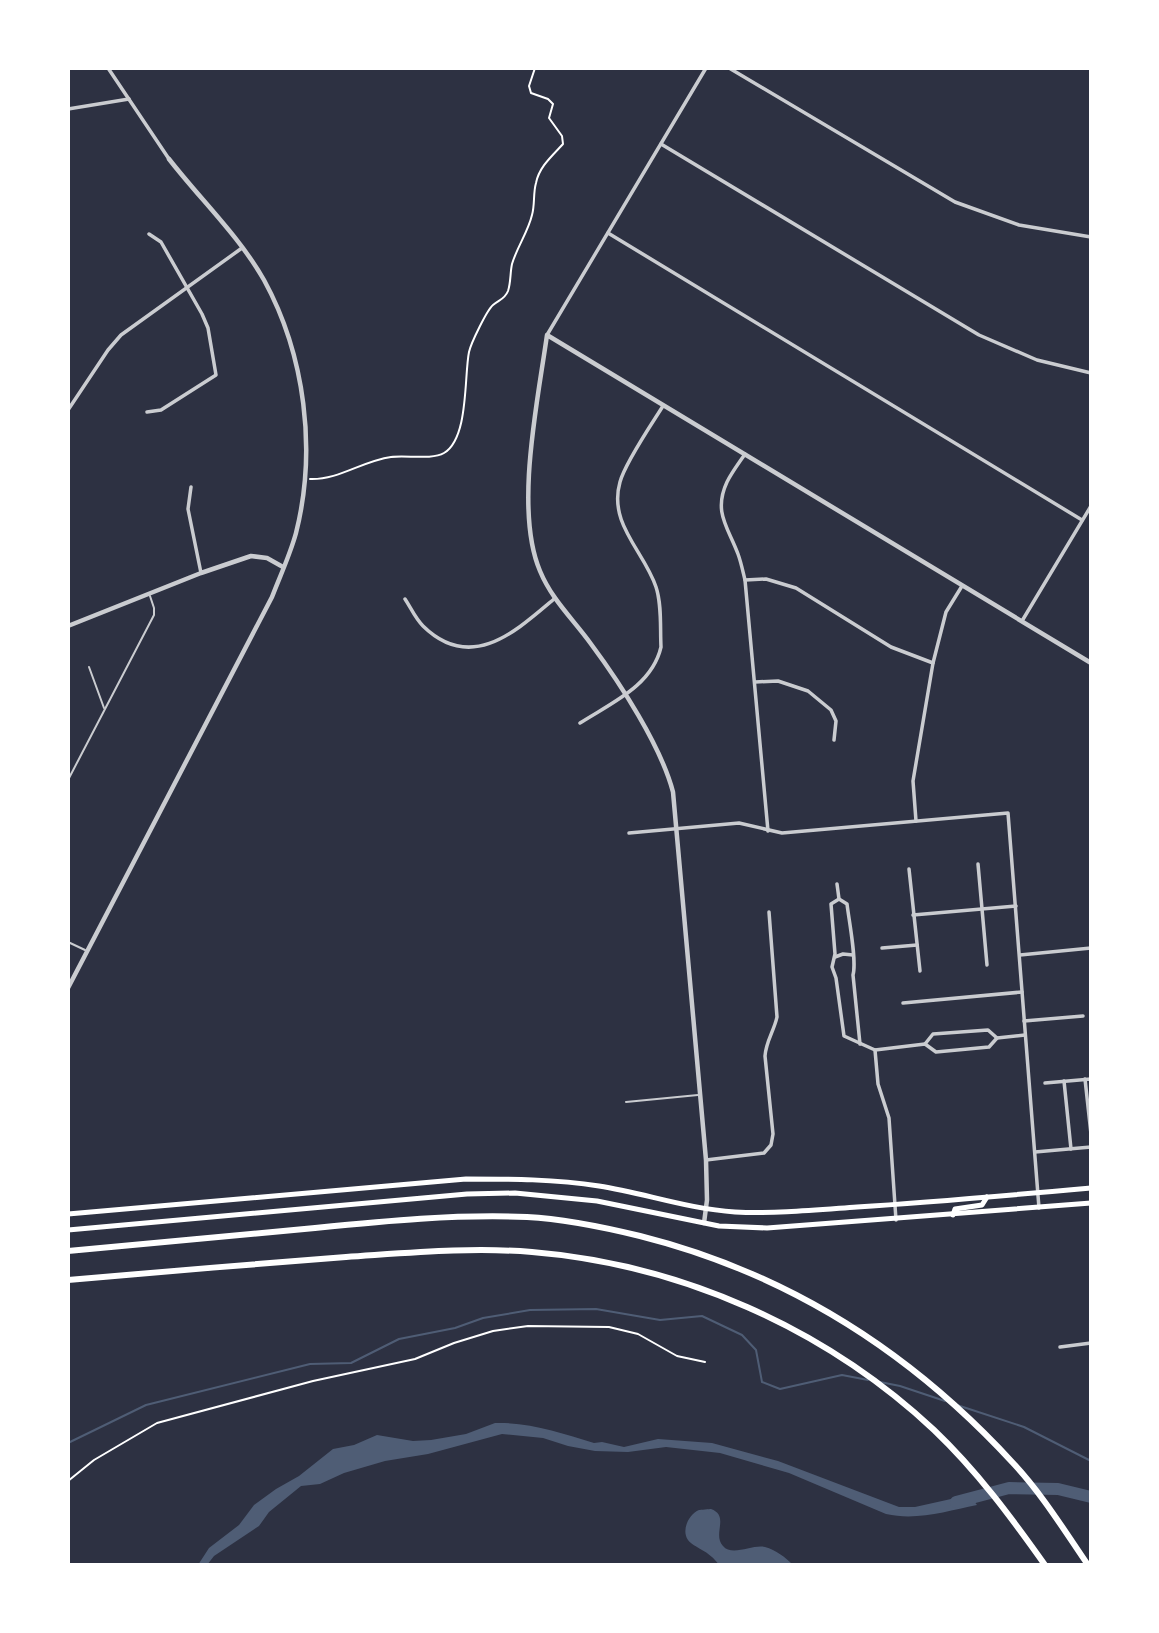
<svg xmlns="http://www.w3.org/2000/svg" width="1159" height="1633" font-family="Figtree,sans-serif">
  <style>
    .water { fill: #4f5d75 }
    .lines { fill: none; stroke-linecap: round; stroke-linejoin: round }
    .stream { stroke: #4f5d75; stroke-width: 2 }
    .river { stroke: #4f5d75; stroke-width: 12 }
    .path { stroke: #fff; stroke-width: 2 }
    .service { stroke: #caccd0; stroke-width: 2 }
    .minor { stroke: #caccd0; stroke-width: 3.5 }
    .tertiary { stroke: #caccd0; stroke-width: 4.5 }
    .primary { stroke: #fff; stroke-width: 5 }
    .motorway { stroke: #fff; stroke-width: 6 }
  </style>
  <rect width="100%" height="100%" fill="#2d3142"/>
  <!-- water -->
  <g class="water">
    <path d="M495,1423C529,1422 562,1433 594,1443L602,1442L624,1447L658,1439L712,1443L778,1461L899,1507H915L969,1495L977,1505C947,1511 917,1521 886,1514L789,1473L720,1453L666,1447L628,1452L595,1451L568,1446L543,1438L502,1434L428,1454L385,1461L344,1473L320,1484L301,1486L269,1512L259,1526L214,1556L207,1565H198L209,1548L239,1525L254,1505L276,1489L299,1476L333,1449L354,1445L377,1435L413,1441L431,1440L466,1434Z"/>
    <path d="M711,1509C730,1516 712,1534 723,1546C732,1557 753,1544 765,1547C776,1550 785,1557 793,1565H719C709,1550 694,1548 688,1540C681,1530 689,1514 699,1510C700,1510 710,1509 711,1509Z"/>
  </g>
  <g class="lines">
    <!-- stream -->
    <g class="stream">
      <polyline points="880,1382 900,1386 945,1401"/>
      <polyline points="957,1405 1024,1427 1091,1461"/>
      <polyline points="68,1443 146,1405 310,1364 351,1363 399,1339 455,1328 483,1318 530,1310 596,1309 660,1320 702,1316 742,1335 756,1350 762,1382 780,1389 842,1375 868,1380"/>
    </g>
    <!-- river -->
    <polyline class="river" points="956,1502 1009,1488 1058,1489 1091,1497"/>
    <!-- path -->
    <g class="path">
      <path d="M310,479C339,480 362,461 391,457C406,455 432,460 444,453C469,438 464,376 469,352C471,343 487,310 493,305C499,300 505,299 508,291C511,282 510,273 512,264C517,247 528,232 532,215C535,205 533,193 536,183C539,167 552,156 563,144L562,136L549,118L553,104L548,99L531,93L529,86L535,68"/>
      <polyline points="68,1481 94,1460 157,1423 313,1381 415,1359 454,1343 493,1331 528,1326 609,1327 638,1334 677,1356 705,1362"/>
    </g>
    <!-- service -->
    <g class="service">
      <polyline points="89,667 104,708"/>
      <polyline points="68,780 154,615 154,608 150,596"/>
      <polyline points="68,875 68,876"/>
      <polyline points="68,942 85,950"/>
      <polyline points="626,1102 698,1095"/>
    </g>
    <!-- minor -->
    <g class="minor">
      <polyline points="108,68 169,159"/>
      <polyline points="729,68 955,202 1019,225 1091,237"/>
      <polyline points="68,109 129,99"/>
      <polyline points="661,144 979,335 1037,360 1091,373"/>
      <polyline points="608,233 1082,520"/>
      <polyline points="547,335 706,68"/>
      <polyline points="68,410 108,350 121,335 242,248"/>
      <polyline points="147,412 161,410 216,375 208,328 202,314 161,242 149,234"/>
      <path d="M745,454C739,463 732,472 727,482C713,512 728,527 738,554C741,562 743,572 745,580L768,831"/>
      <polyline points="191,487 188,509 201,573"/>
      <polyline points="745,580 766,579 796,588 891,647 933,663"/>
      <path d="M405,599C411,608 415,618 423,626C471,673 515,632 554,599"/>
      <polyline points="1022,621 1091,506"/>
      <polyline points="755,682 778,681 808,691 831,710 836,721 834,740"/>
      <path d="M580,723C611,703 652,686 661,647C660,628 662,605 656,587C644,551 608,524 620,482C625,463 651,425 663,406"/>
      <polyline points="916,821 913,781 933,663 946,612 962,586"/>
      <polyline points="629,833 739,823 782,833 1008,813 1039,1208"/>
      <polyline points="978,864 987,965"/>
      <polyline points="909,869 920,971"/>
      <path d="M837,884L839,899L847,904C849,921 857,961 853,975L860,1044"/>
      <polyline points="839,899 831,904 835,954 832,967 836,978 844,1036 875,1050 925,1044 936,1052 989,1047 997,1038 1025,1035"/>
      <polyline points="913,915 1016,906"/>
      <polyline points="882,948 917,945"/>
      <polyline points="1020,955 1091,948"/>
      <polyline points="835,957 843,954 853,955"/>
      <polyline points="903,1003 1022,992"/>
      <polyline points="1024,1021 1083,1016"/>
      <polyline points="925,1044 933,1034 988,1030 997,1038"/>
      <polyline points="875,1050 878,1084 889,1118 896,1220"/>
      <polyline points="1085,1079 1091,1134"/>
      <polyline points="1064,1081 1071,1149"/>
      <polyline points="1045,1083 1091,1079"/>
      <polyline points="1035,1152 1091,1147"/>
      <path d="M706,1160L764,1153L771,1145L773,1134L765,1056C766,1041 774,1031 777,1017L769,912"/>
      <polyline points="1060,1347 1091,1343"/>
    </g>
    <!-- tertiary -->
    <g class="tertiary">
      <polyline points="68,626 201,573 251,556 267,558 283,567"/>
      <path d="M68,988L272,597C280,576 290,555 296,533C317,450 305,355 264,280C239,236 200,199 169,159"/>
      <path d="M704,1223L707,1200L706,1160L673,792C661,746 620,683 591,644C573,619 552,600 540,571C514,510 538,400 547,335L1091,663"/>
    </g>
    <!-- primary -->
    <g class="primary">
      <path d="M68,1214L466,1179C510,1179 555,1179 599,1186C644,1193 688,1209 735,1212C775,1214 816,1210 857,1207C935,1202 1013,1195 1091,1188"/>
      <polyline points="953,1215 955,1209 982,1205 987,1197"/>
      <polyline points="68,1230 467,1194 515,1193 597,1201 719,1226 767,1228 1091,1203"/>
    </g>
    <!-- motorway -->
    <g class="motorway">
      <path d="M68,1251C150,1243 232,1235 315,1228C385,1221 456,1214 527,1217C565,1219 603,1227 640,1236C787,1273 911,1352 1013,1463C1042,1494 1064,1530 1088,1565"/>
      <path d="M68,1280C161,1272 253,1264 346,1257C408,1253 470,1247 532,1252C680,1264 825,1328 934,1430C977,1471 1011,1517 1045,1565"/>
    </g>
  </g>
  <!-- border -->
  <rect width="1159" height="1633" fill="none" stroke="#ffffff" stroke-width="140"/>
</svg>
